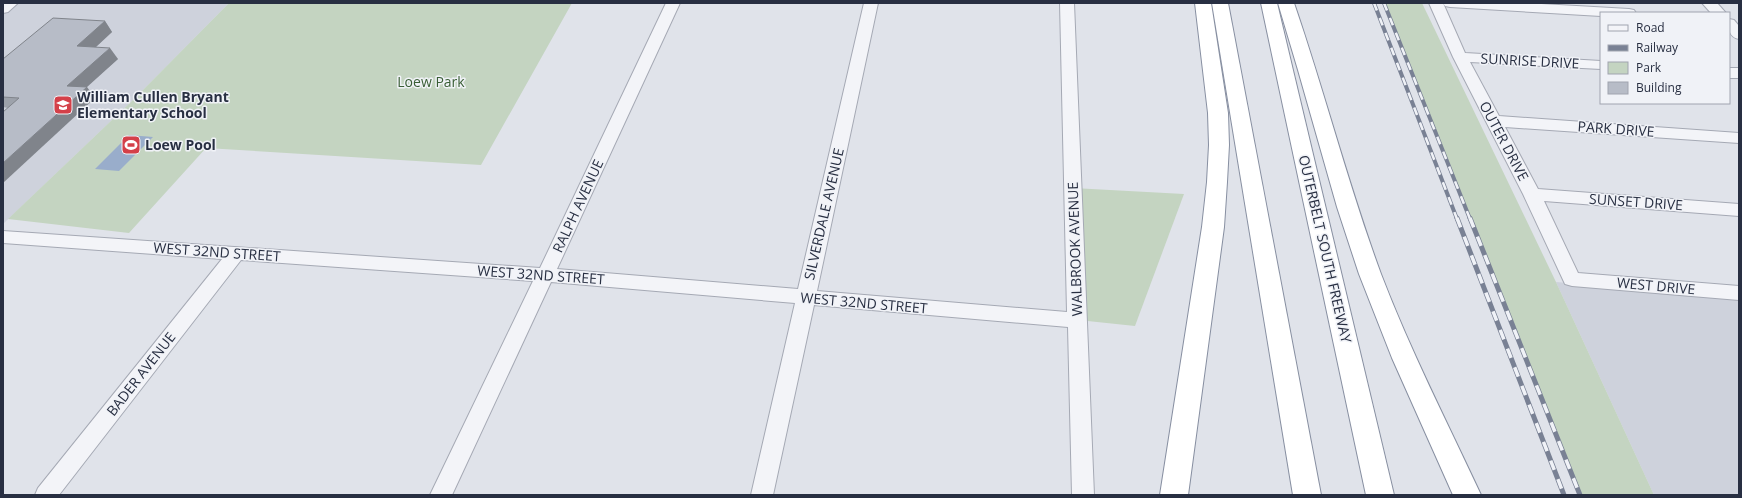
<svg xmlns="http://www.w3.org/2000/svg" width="1742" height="498" font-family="'Open Sans',sans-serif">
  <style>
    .built { fill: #ced2dc }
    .green { fill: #c4d4c1 }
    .water { fill: #99adcb }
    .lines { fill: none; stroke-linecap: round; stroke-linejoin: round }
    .street-casing { stroke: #a5a9b4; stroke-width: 2 }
    .highway-casing { stroke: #878fa1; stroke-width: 2 }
    .street { fill: #f3f4f8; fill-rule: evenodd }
    .highway { fill: #fff; fill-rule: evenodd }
    .rail-far1-casing { stroke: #798194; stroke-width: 4 }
    .rail-casing { stroke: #798194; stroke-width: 5 }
    .rail-far1 { stroke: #f0f2f7; stroke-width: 2.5; stroke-dasharray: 8; stroke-linecap: butt }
    .rail { stroke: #f0f2f7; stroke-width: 3.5; stroke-dasharray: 10; stroke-linecap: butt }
    .wall { fill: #9da2ab }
    .shaded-wall { fill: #80848b }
    .building { fill: #b7bcc7; stroke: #80848b }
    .labels { text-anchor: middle; stroke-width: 3; stroke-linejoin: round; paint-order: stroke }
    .street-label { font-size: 14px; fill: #282f42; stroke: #f0f2f7 }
    .park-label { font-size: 14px; fill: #395e35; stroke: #f0f2f7 }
    .poi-label { font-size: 14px; font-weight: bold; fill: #282f42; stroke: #f0f2f7; text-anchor: start }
  </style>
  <rect width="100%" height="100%" fill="#e0e3ea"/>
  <!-- built -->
  <g class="built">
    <polygon points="11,3 229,3 134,99 3,224 3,9"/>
    <polygon points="1556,282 1739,296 1739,495 1654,495"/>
  </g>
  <!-- green -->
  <g class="green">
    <polygon points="229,3 572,3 481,165 206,148 129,233 8,219 134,99"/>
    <polygon points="1384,3 1422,3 1556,282 1654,495 1580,495"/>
    <polygon points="1073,188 1184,194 1135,326 1078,320"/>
  </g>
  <!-- water -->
  <polygon class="water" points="129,135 153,137 119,171 95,169"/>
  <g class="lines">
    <defs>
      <g id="street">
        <polygon points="3,3 18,3 8,12 3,13"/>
        <polygon points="666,3 680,3 557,269 798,289 864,3 878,3 817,291 1067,312 1060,3 1074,3 1094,495 1072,495 1068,327 814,305 773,495 751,495 795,303 551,282 452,495 430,495 533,281 241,260 59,495 35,495 38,488 222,259 3,243 3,231 540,268"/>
        <polygon points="1429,3 1443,3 1465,53 1601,61 1601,69 1470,62 1499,116 1739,133 1739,143 1505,127 1538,189 1739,204 1739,216 1544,201 1578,273 1739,286 1739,300 1572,286 1565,284 1523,194 1453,57"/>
        <polygon points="1443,3 1524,3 1629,9 1634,10 1636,13 1601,13 1601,16 1450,7 1445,6"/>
        <polygon points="1702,3 1717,3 1726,13 1711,13"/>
        <path d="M1729,19L1734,20L1739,26V39C1728,37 1729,28 1729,19Z"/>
        <rect x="1729" y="68" width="10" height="10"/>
      </g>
      <g id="highway">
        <polygon points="1195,3 1211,3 1228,113 1229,145 1227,182 1224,227 1188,495 1160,495 1202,227 1207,182 1209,145 1208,113"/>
        <polygon points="1212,3 1228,3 1321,495 1293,495"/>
        <polygon points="1261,3 1277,3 1394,495 1366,495"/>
        <path d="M1278,3H1294C1325,93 1348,185 1381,274C1410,350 1447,422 1481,495H1453L1392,358L1359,274L1337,207L1298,70Z"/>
      </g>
    </defs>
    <!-- street casing -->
    <use href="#street" class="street-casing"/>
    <!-- highway casing -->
    <use href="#highway" class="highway-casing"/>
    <!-- street -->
    <use href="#street" class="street"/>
    <!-- highway -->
    <use href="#highway" class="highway"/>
    <defs>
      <g id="rail-far1">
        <polyline points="1374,3 1457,219"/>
        <polyline points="1384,3 1470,219"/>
      </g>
      <g id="rail">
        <polyline points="1457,218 1564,495"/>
        <polyline points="1470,218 1580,495"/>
      </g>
    </defs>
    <!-- rail-far1 casing -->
    <use href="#rail-far1" class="rail-far1-casing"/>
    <!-- rail casing -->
    <use href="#rail" class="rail-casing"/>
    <!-- rail-far1 -->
    <use href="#rail-far1" class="rail-far1"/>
    <!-- rail -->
    <use href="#rail" class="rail"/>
  </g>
  <!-- wall -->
  <polygon class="wall" points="105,21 112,32 96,47 118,59 86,87 95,98 8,108 3,107 3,59"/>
  <!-- shaded-wall -->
  <g class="shaded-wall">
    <polygon points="105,21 112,32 85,57 77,46"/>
    <polygon points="110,48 118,59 76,97 67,86"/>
    <polygon points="87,87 95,98 3,183 3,163"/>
  </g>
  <!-- building -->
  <polygon class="building" points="53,18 105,21 77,46 110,48 67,86 87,87 3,163 3,112 19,98 3,97 3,59"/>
  <!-- icons -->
  <defs>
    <symbol id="school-square" viewBox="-11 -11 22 22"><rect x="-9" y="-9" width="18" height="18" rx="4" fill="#d44049" stroke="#f0f2f7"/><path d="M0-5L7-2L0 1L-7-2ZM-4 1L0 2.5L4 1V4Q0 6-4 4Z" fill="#fff"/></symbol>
    <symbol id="stadium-square" viewBox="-11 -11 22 22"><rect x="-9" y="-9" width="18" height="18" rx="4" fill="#d44049" stroke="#f0f2f7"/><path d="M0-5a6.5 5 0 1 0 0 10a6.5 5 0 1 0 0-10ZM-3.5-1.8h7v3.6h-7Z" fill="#fff"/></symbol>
  </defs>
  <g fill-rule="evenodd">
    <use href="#school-square" x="52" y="94" width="22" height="22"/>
    <use href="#stadium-square" x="120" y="134" width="22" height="22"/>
  </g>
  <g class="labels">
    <!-- street labels -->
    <g class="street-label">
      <text transform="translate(1530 61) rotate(3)" y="5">SUNRISE DRIVE</text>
      <text transform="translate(1616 129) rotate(4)" y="5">PARK DRIVE</text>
      <text transform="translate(1504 141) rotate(62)" y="5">OUTER DRIVE</text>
      <text transform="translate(1636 202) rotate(4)" y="5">SUNSET DRIVE</text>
      <text transform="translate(578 206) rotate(-65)" y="5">RALPH AVENUE</text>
      <text transform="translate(824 214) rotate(-77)" y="5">SILVERDALE AVENUE</text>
      <text transform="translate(1075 249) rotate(-92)" y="5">WALBROOK AVENUE</text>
      <text transform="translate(1325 249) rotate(77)" y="5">OUTERBELT SOUTH FREEWAY</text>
      <text transform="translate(217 252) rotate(4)" y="5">WEST 32ND STREET</text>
      <text transform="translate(541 275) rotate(4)" y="5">WEST 32ND STREET</text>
      <text transform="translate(1656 286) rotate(5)" y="5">WEST DRIVE</text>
      <text transform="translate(864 303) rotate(5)" y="5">WEST 32ND STREET</text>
      <text transform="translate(141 374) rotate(-52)" y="5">BADER AVENUE</text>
    </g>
    <!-- park labels -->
    <g class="park-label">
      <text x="431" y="87">Loew Park</text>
    </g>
    <!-- poi labels -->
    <g class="poi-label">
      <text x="77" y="102">William Cullen Bryant<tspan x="77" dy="16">Elementary School</tspan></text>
      <text x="145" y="150">Loew Pool</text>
    </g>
  </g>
  <!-- border -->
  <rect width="1742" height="498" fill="none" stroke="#282f42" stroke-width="8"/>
  <!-- legend -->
  <rect x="1600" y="12" width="130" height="92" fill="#f0f2f7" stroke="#a0a4af"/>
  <rect x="1608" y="25" width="20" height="6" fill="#f3f4f8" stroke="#a0a4af"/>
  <text x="1636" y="32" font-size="12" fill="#282f42">Road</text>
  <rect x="1608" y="45" width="20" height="6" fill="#798194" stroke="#a0a4af"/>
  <text x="1636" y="52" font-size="12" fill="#282f42">Railway</text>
  <rect x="1608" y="62" width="20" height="12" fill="#c4d4c1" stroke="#a0a4af"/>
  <text x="1636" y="72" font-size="12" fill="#282f42">Park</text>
  <rect x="1608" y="82" width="20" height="12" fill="#b7bcc7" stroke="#a0a4af"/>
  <text x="1636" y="92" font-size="12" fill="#282f42">Building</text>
</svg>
